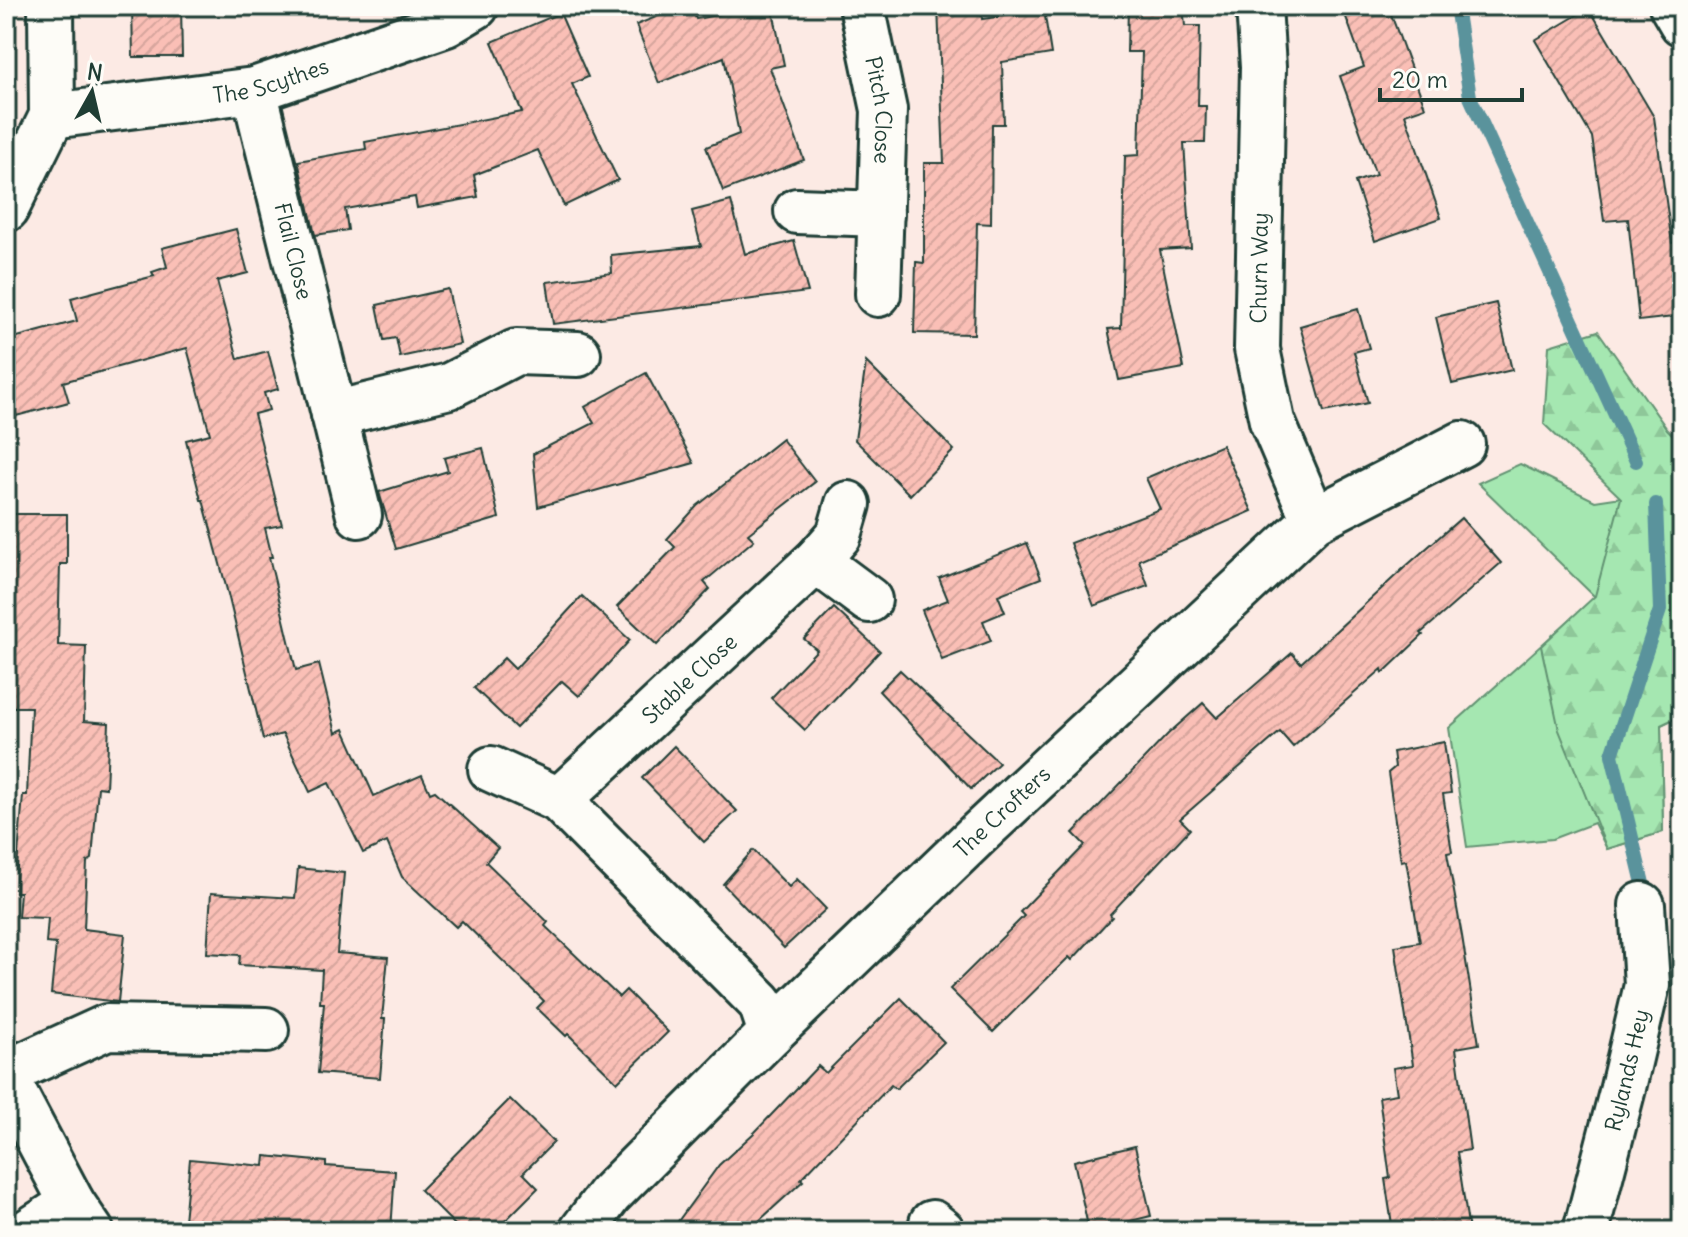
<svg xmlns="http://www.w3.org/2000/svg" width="1688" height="1237" font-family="Delius,sans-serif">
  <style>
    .green { fill: #a5e7b1; stroke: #629272; stroke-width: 2 }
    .forest { fill: url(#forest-firs); stroke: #629272; stroke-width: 2 }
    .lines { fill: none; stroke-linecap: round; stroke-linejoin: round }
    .stream { stroke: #5a939c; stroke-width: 14 }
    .building { fill: url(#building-hatch); stroke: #1f3d34; stroke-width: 2 }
    .minor-casing { stroke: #1f3d34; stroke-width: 50 }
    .minor { stroke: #fdfcf7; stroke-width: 44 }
    .labels { text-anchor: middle; stroke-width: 6; stroke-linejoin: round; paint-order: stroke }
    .street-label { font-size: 22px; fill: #1f3d34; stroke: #fdfcf7 }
  </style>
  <defs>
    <pattern id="forest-firs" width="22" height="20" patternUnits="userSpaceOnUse" patternTransform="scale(2)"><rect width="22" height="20" fill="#a5e7b1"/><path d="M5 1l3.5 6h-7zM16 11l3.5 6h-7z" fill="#8ec799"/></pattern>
    <pattern id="building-hatch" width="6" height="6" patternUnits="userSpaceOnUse" patternTransform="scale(2)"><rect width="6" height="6" fill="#fabfb6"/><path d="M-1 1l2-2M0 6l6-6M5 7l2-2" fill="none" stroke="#d6a59d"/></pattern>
  </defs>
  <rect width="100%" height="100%" fill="#fceae4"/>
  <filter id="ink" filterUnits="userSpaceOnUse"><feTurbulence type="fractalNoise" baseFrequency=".0125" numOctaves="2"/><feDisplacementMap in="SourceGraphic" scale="16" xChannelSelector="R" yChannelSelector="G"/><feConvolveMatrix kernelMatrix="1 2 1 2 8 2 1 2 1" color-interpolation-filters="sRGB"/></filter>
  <g filter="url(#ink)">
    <!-- green -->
    <polygon class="green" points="1520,464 1595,501 1682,488 1682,715 1661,725 1663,832 1607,849 1594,823 1552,839 1467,847 1449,728 1595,597 1478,483"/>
    <!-- forest -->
    <polygon class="forest" points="1598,331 1667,429 1682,444 1682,715 1661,725 1663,832 1607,849 1559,730 1541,646 1595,596 1621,498 1544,424 1549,346"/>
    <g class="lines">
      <!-- stream -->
      <g class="stream">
        <polyline points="1456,6 1470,97 1636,461"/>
        <polyline points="1647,900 1612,755 1660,610 1656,504"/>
      </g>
    </g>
    <!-- building -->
    <g class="building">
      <polygon points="132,6 181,6 182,57 133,57"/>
      <polygon points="683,6 691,6 696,19 760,6 772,6 784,65 770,68 804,160 723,191 706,147 739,134 724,57 659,83 636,25"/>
      <polygon points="938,6 981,6 982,19 1044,10 1051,54 1002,62 1004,124 992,124 991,224 977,223 974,334 914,333 916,262 924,263 924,163 944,163"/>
      <polygon points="1128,6 1183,6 1185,26 1200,26 1198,106 1206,106 1205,143 1184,143 1191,248 1160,250 1184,368 1119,380 1108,329 1121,328 1125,156 1139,155 1142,52 1127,52"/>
      <polygon points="1342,6 1388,6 1425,107 1405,114 1441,218 1375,241 1355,182 1376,175 1340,76 1364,67"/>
      <polygon points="1589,8 1654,117 1672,243 1682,242 1682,316 1639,321 1628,219 1604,221 1592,137 1535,40"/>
      <polygon points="560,13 588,77 572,84 618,180 564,206 538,150 474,175 478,197 417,208 415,197 345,209 348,230 315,235 298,161 366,149 365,142 522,112 492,42"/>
      <polygon points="731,201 745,254 794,241 808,292 553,324 547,282 612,273 611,255 701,246 692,211"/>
      <polygon points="236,229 248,273 217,281 238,359 268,351 278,389 264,393 269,410 254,414 282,525 265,528 272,557 269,557 296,670 319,664 336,733 344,729 374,796 422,775 430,793 435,791 498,848 486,862 548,922 545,926 619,997 626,990 668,1032 617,1082 568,1034 566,1036 537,1008 544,1001 462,921 456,927 402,877 387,842 363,853 329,783 310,792 283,734 263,739 228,594 203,500 201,500 186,440 210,434 187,348 63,382 69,402 16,416 6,379 6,340 77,321 71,298 154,276 152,272 167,267 162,248"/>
      <polygon points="448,289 460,344 400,357 396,338 384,340 377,305"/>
      <polygon points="1496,303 1512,370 1452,384 1436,317"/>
      <polygon points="1358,309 1369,348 1354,352 1368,403 1324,412 1300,326"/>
      <polygon points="866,362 954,450 910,495 855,440"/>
      <polygon points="646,373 694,463 538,507 533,454 594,423 585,407"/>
      <polygon points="782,439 815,482 748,534 754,540 704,582 710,589 657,645 617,607 675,547 667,539 697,506"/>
      <polygon points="1222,445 1252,511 1139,560 1148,586 1094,606 1070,543 1160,509 1146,478"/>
      <polygon points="483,448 499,518 396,549 379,492 448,471 444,458"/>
      <polygon points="6,514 67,514 67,564 60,564 58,645 86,646 84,721 109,723 106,788 98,787 92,859 87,862 84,929 125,934 118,1002 51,994 56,944 46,943 48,918 18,917 20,892 15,892 23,795 27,795 31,707 6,707 8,635 6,635"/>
      <polygon points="1461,518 1501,563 1421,633 1423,635 1383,673 1382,669 1293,747 1280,732 1180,819 1190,829 1110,914 1112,917 1072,960 1069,957 993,1032 950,989 1024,916 1020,912 1085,845 1073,833 1168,734 1203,703 1217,718 1292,653 1301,663 1404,568"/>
      <polygon points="1027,543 1041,578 998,595 1005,612 983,621 991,641 942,660 922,610 948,600 939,578"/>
      <polygon points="582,596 630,640 579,696 562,681 516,728 474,688 504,658 515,669"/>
      <polygon points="834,608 880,651 805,730 771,698 817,650 804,639"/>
      <polygon points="900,670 999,763 971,789 879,691"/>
      <polygon points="1444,742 1451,793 1443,794 1452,852 1447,853 1462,936 1479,1044 1456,1048 1470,1150 1457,1152 1469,1231 1393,1231 1385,1179 1390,1178 1379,1097 1397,1094 1393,1068 1413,1065 1395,946 1420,942 1406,860 1401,861 1388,773 1395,767 1393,752"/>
      <polygon points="674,746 737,811 704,842 642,778"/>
      <polygon points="753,850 789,887 797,879 826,909 784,948 723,884"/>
      <polygon points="298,868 344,873 337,953 388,957 382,1019 385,1019 380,1078 318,1073 324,1003 320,1003 322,970 239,965 240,955 207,953 211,893 295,898"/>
      <polygon points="901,998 944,1042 896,1089 891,1085 801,1179 803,1181 748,1231 671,1231 719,1165 755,1132 818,1066 826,1073"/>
      <polygon points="510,1099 554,1142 523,1173 538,1188 495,1231 461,1231 420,1190"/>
      <polygon points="1135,1146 1151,1216 1089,1231 1074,1161"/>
      <polygon points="265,1156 326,1162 326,1166 395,1171 391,1231 183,1231 190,1159 264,1166"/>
    </g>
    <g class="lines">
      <defs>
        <g id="minor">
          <path id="s1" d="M862,6L884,110L878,294"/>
          <polyline points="1259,6 1263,67 1257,349 1272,421 1314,520"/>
          <polyline points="1672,6 1682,23"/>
          <path id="s2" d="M254,90L359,515"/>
          <path id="s3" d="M52,116L254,90L446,24L476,6"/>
          <polyline points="6,209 52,116 51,6"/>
          <polyline points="797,211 881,214"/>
          <polyline points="334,414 449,386 516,352 578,354"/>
          <polyline points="818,559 834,574 869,600"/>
          <polyline points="491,769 559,800 761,1003 771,1033"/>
          <path id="s4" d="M559,800L818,559L839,535L848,504"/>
          <polyline points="6,1073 107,1027 266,1030"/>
          <polyline points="6,1078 72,1203 91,1231"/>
          <polyline points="932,1223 942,1231"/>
          <polyline points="29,1231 72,1203"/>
          <path id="s5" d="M582,1231L609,1195L771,1033L977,835L1314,520L1462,444"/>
          <path id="s6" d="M1586,1231L1622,1092L1647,985L1642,905"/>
        </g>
      </defs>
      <!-- minor casing -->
      <use href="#minor" class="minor-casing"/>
      <!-- minor -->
      <use href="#minor" class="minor"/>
    </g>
  </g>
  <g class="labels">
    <!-- street labels -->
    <g class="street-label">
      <text dy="8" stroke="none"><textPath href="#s3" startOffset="222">The Scythes</textPath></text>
      <text dy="8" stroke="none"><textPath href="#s1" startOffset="106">Pitch Close</textPath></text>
      <text dy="8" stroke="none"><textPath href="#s2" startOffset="166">Flail Close</textPath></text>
      <text transform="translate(1259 268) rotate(-89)" y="8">Churn Way</text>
      <text dy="8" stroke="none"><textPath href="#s4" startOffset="178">Stable Close</textPath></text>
      <text dy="8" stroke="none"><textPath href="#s5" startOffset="594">The Crofters</textPath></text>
      <text dy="8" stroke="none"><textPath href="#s6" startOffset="166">Rylands Hey</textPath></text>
    </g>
  </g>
  <!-- margin -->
  <rect width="1688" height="1237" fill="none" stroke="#fdfcf7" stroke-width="32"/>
  <rect x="16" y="16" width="1656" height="1205" fill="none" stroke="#1f3d34" stroke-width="3" filter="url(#ink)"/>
  <!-- north arrow -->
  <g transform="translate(92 92) rotate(8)" stroke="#fdfcf7" stroke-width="6" paint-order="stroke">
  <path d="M0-6L14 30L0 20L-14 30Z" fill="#1f3d34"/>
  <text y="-12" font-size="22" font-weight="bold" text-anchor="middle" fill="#1f3d34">N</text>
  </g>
  <!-- scale -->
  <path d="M1380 88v12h142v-12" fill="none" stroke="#1f3d34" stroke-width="4"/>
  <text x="1392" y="88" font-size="24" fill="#1f3d34" stroke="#fdfcf7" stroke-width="6" paint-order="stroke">20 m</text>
</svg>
